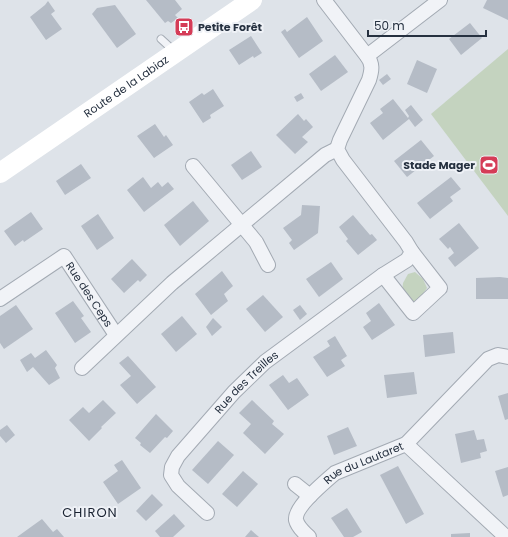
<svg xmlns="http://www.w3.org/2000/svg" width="508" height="537" font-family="Poppins,sans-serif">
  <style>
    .green { fill: #c4d3bf }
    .building { fill: #b5bcc6 }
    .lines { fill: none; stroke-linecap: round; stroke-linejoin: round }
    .lane-casing { stroke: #a3aab3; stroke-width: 9 }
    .street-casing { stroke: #a3aab3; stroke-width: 16 }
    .lane { stroke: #f1f3f7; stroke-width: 7 }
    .street { stroke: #f1f3f7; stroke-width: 14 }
    .secondary { stroke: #fff; stroke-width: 20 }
    .labels { text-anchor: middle; stroke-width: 4; stroke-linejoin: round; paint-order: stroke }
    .poi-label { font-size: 11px; font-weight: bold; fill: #263140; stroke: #eef1f6; text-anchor: start }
    .street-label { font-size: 11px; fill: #263140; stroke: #eef1f6 }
    .quarter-label { font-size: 13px; letter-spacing: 1px; fill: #192231; stroke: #eef1f6 }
  </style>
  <rect width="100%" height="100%" fill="#dee3e9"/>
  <!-- green -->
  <g class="green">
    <polygon points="508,49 508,216 431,114"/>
    <polygon points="415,272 423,279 427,288 419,300 409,302 402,292 403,283 408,274"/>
  </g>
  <!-- building -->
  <g class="building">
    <polygon points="146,0 175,0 182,9 175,15 178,18 171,23 168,21 165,23"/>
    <polygon points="487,0 508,0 508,20 483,8"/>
    <polygon points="48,1 55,11 51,14 62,29 46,40 30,17 45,5"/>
    <polygon points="115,5 136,34 117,48 92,14 97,8"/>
    <polygon points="307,17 323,41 299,58 281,32 285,29 287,32"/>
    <polygon points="470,23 482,38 461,55 449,39"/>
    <polygon points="251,36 262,53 254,58 253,56 239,65 229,50"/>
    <polygon points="335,55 348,72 321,91 309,74"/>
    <polygon points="417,60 437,69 427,93 407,84"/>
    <polygon points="387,74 391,79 383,85 379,80"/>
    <polygon points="213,89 224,106 210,115 211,118 203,123 189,102 202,93 204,95"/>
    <polygon points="301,93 304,98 297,102 294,97"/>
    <polygon points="393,99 408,118 409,116 405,110 411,105 423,120 415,127 409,119 383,140 370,123 383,113 380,109"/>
    <polygon points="298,114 304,121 306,119 313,127 302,137 308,142 295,154 276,135"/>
    <polygon points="155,124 164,137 166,135 173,145 154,158 137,136"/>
    <polygon points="421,140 434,156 407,177 394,161"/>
    <polygon points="251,151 262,167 242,180 231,165"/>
    <polygon points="81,164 91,178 65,195 56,181"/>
    <polygon points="143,177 151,188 158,182 162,187 168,182 174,189 144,212 127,190"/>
    <polygon points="451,177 461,189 450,197 453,201 430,219 417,203"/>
    <polygon points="193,201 209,221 180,246 164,225"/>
    <polygon points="302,205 320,206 318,233 294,250 289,243 292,240 283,228 301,215"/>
    <polygon points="31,212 43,229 24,242 23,240 15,246 4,231"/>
    <polygon points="98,214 114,238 97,250 81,226"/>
    <polygon points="353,215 370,235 372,234 377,240 358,255 346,241 348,239 339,227"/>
    <polygon points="459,223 479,248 455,267 448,258 454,253 450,247 448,249 439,239"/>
    <polygon points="132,259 147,275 140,282 138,280 124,293 111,279"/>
    <polygon points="331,262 343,279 319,297 306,279"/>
    <polygon points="222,271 233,286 224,294 228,301 211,315 195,294"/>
    <polygon points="500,277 508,278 508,299 476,299 476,278"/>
    <polygon points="263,295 283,317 265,332 246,309"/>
    <polygon points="73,301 84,316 81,318 91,332 75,343 55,313"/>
    <polygon points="379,303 395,325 372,340 363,327 371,321 366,313"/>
    <polygon points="16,305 33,329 4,349 0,343 0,316"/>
    <polygon points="300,305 307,314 300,320 293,310"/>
    <polygon points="182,316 197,334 176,352 161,334"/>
    <polygon points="213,318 222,327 212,336 206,327"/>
    <polygon points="453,332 455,353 425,357 423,335"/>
    <polygon points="335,336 347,356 341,360 345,366 327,377 313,357 330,346 327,341"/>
    <polygon points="46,350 57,365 55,368 60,378 49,385 33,367 27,372 20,360 31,353 35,358"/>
    <polygon points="128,356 156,387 137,404 120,385 131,376 119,363"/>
    <polygon points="414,372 417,394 387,398 384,375"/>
    <polygon points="283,375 289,383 297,378 309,395 288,410 269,385"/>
    <polygon points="508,393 508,419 505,420 498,396"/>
    <polygon points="103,400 116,413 101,427 102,428 89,441 69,420 83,407 89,413"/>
    <polygon points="252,400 274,421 272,424 284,434 265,454 243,433 251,424 239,413"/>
    <polygon points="156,414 173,431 167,438 165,437 150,453 140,445 141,443 135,438"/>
    <polygon points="7,425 15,435 6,443 0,436 0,430"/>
    <polygon points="348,427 357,446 334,455 327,436"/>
    <polygon points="474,430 477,440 484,439 487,451 480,453 481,458 461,463 455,434"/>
    <polygon points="218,441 234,455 208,484 192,470"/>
    <polygon points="122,460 141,488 118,504 103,482 118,471 114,465"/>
    <polygon points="398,466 424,514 406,524 380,475"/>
    <polygon points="508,467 508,495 503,497 495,471"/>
    <polygon points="243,471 258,484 237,507 222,494"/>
    <polygon points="152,494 163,505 146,521 136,511"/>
    <polygon points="347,508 362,532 353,537 344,537 331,518"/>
    <polygon points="174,514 185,526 173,537 160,537 155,531"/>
    <polygon points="42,519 53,532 57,529 64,537 17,537"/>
    <polygon points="251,530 259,537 245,537"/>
    <polygon points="470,533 470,537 451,537 451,534"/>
  </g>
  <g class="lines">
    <defs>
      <polyline id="lane" points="161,39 174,51"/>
      <g id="street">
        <polyline points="367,56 440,0"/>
        <polyline points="193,166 256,242 268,265"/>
        <polyline points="383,275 413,313 440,288 412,252"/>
        <path id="s1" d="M0,299L64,256L116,335"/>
        <polyline points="82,368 172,283 325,155 337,149"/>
        <polyline points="406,444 506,537"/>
        <polyline points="295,484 310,496"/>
        <path id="s2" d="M207,513L178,486L171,475L172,467L178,456L234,392L265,362L383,275L407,260L412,252L406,242L343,160L337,149L340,140L369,80C372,70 373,64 367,56L324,0"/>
        <path id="s3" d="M309,537C304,532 298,528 296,520C294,507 326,481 335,473L406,444L488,359L498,355L508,357"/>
      </g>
    </defs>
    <!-- lane casing -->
    <use href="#lane" class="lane-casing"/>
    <!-- street casing -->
    <use href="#street" class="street-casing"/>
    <!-- lane -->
    <use href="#lane" class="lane"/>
    <!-- street -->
    <use href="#street" class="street"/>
    <!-- secondary -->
    <path class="secondary" id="s4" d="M0,173L252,0"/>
  </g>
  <!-- icons -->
  <defs>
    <symbol id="bus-square" viewBox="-11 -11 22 22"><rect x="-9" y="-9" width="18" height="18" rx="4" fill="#d53c57" stroke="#eef1f6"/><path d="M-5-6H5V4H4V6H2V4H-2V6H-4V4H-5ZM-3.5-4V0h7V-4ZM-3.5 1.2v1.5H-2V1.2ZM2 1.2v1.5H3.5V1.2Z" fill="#fff"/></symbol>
    <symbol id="stadium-square" viewBox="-11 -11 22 22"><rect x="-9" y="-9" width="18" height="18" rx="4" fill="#d53c57" stroke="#eef1f6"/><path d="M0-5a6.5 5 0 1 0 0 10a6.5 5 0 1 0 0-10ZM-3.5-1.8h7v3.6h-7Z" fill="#fff"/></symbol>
  </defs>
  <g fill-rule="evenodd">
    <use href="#bus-square" x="173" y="16" width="22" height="22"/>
    <use href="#stadium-square" x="478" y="154" width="22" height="22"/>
  </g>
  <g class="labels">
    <!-- poi labels -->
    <g class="poi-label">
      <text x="198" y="31">Petite Forêt</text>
      <text x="475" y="169" text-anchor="end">Stade Mager</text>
    </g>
    <!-- street labels -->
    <g class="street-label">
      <text dy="4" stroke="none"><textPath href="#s4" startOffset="153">Route de la Labiaz</textPath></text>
      <text dy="4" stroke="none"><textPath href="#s1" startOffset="123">Rue des Ceps</textPath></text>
      <text dy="4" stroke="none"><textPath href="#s2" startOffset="174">Rue des Treilles</textPath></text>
      <text dy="4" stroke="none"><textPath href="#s3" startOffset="114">Rue du Lautaret</textPath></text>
    </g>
    <!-- quarter labels -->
    <g class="quarter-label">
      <text x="90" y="517">CHIRON</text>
    </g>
  </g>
  <!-- scale -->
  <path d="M368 30v6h118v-6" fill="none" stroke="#263140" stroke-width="2"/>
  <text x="374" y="30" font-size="12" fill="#263140" stroke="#eef1f6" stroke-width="3" paint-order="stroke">50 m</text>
</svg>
